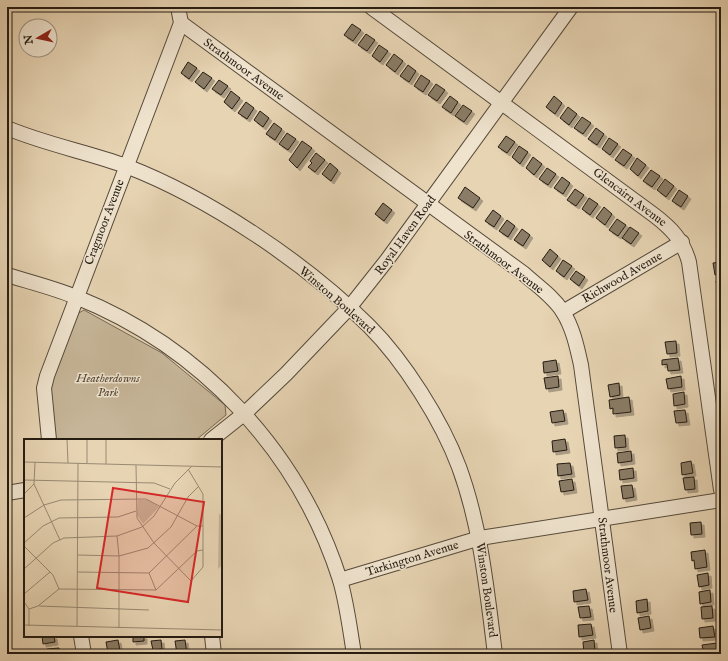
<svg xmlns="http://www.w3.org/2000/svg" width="728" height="661" font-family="'IM FELL English',serif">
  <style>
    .green { fill: #c6b598; stroke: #766855 }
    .building { fill: #8a7c66; stroke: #251c12; filter: url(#shadow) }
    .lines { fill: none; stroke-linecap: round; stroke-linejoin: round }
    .minor-casing { stroke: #564a3a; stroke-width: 16 }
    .minor { stroke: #efe3ce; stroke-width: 14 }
    .labels { text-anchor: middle; stroke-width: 3; stroke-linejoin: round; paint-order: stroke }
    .street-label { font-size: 12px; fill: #251c12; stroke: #efe3ce }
    .park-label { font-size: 12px; font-style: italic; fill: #554a3a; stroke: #efe3ce }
    .inset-road { fill: none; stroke: #998a73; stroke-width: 1 }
    .view { fill: #d62828; fill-opacity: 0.15; stroke: #d62828; stroke-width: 2 }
    .inset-edge { fill: none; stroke: #251c12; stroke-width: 2 }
  </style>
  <defs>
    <filter id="shadow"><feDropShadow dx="3" dy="3" stdDeviation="0" flood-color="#0004"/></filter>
  </defs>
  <rect width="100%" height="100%" fill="#e7d4b3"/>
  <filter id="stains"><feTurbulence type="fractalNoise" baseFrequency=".005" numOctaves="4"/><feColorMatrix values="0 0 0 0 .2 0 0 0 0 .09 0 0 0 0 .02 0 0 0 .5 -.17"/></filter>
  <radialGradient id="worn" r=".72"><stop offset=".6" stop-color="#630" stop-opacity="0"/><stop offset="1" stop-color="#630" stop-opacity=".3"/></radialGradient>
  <!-- green -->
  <polygon class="green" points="84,310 162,353 225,405 226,415 196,440 55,440 49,388 77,314"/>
  <!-- building -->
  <g class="building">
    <polygon points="352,24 361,30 353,41 344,35"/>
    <polygon points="366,34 375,40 367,51 358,45"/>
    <polygon points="379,45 388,51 380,62 372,56"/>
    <polygon points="394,54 403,61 395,72 386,65"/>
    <polygon points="188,62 197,68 189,79 181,73"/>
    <polygon points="408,65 416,71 409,82 400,76"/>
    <polygon points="203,72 212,78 204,89 195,82"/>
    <polygon points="421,75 430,81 423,92 414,86"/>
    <polygon points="219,80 228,86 221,95 212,89"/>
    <polygon points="436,84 445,90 437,101 428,95"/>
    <polygon points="231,91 240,98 232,109 224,102"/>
    <polygon points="450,96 458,102 451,113 442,107"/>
    <polygon points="554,96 562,103 555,114 546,107"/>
    <polygon points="246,102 254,108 247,119 238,113"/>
    <polygon points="463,105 472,111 464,122 455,116"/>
    <polygon points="568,107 577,114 569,125 560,118"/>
    <polygon points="260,111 269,118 263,127 254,120"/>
    <polygon points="582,117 591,123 583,134 574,128"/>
    <polygon points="274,123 282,129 275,140 266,134"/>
    <polygon points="596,128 604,134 597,145 588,139"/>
    <polygon points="287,133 296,139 288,150 279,144"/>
    <polygon points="506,136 515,142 507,153 498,147"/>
    <polygon points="609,138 618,144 610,155 602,149"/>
    <polygon points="302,141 312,148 297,168 289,160"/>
    <polygon points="519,146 528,152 520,164 512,157"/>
    <polygon points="623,149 632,155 624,166 615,160"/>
    <polygon points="316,153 325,160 315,172 308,167 312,163 310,161"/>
    <polygon points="533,157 542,164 534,175 526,168"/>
    <polygon points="637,158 646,165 638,176 630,169"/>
    <polygon points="330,163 338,170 331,181 322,174"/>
    <polygon points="547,168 556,174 548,185 539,179"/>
    <polygon points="651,170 660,176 652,187 643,181"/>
    <polygon points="562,177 570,183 563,194 554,188"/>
    <polygon points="665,179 674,186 666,197 657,190"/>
    <polygon points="465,187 480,198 473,208 458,198"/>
    <polygon points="575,189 584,195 576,206 567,200"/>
    <polygon points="679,190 688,196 681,207 672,201"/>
    <polygon points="589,198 598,204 590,215 582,209"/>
    <polygon points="383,203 392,210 384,221 375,214"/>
    <polygon points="604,207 612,214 605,225 596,218"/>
    <polygon points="493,210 501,216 494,227 485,221"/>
    <polygon points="617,219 626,225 618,236 609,230"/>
    <polygon points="507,220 515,226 508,237 499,231"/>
    <polygon points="630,227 639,233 631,244 622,238"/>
    <polygon points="522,229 530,235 523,246 514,240"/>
    <polygon points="550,249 558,256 550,267 542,260"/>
    <polygon points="563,260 572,266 564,277 556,271"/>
    <polygon points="721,262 721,274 715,275 713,263"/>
    <polygon points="576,271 585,277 579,286 570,279"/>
    <polygon points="716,281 721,281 721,292 718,293"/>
    <polygon points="676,341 677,353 667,354 665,342"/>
    <polygon points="678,358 680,370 668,371 667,364 662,365 662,360"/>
    <polygon points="556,360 558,371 544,373 543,362"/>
    <polygon points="558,376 559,387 546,389 544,378"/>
    <polygon points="681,376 682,387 668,389 666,379"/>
    <polygon points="619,383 620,395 610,397 608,385"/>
    <polygon points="684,392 685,404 674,406 673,394"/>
    <polygon points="629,397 631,412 613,414 613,408 610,409 609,400"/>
    <polygon points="563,410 565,421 552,423 550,412"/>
    <polygon points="685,410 687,422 676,423 674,411"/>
    <polygon points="625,435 626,447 615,448 614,436"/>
    <polygon points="565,439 567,450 553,452 552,441"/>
    <polygon points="631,451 632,461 618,463 617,453"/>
    <polygon points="691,461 693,473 682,475 681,463"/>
    <polygon points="570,463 572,474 558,476 557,464"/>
    <polygon points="633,468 634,478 620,480 619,470"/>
    <polygon points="694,477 695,489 685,490 683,478"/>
    <polygon points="572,479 574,490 561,492 559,481"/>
    <polygon points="632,485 634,497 623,499 621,486"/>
    <polygon points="701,522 702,534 691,535 690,523"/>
    <polygon points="705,550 707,567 695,569 694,560 692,561 691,552"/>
    <polygon points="708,573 709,585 699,587 697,575"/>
    <polygon points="586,589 588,600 574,602 573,591"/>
    <polygon points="710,590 711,602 700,604 699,592"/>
    <polygon points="647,599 648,611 637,613 636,601"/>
    <polygon points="589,606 591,617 580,618 578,607"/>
    <polygon points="712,606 713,618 702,619 701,607"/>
    <polygon points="649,616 651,628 640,630 638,618"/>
    <polygon points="591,624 593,635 579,637 578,625"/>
    <polygon points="713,626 715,637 700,638 699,628"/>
    <polygon points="42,636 54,636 55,642 43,644"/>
    <polygon points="133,636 144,636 144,641 133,642"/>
    <polygon points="118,640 120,651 108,653 106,642"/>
    <polygon points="161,640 162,649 153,650 151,641"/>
    <polygon points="185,640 187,654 177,654 175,641"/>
    <polygon points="594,640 595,652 584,654 583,642"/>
    <polygon points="717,643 718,654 704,654 702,645"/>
    <polygon points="59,648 60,654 47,654 47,649"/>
  </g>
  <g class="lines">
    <defs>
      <g id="minor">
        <path d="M371,7L654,215C671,228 683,240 689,262L721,490"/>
        <path d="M181,23L523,273C536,285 553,296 563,312C573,328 577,347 581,365L620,654"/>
        <path d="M7,128C45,144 87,152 126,166C209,198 306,263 369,326C404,361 442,421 459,467C481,527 487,591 495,654"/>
        <path d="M7,275C30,282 54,288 76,297C201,347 299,451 340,580C347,604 350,630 354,654"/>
        <polyline points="563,312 682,242"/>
        <polyline points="49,440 44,388 47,376 181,23 178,7"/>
        <polyline points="211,440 245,413 286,374 349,308 387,260 571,7"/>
        <polyline points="7,493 25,490"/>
        <polyline points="340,580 480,538 721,500"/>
        <polyline points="81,636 84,654"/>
        <polyline points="212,636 214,654"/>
      </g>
    </defs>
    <!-- minor casing -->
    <use href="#minor" class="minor-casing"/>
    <!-- minor -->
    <use href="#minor" class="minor"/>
  </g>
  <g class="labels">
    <!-- street labels -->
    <g class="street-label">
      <text transform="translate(244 69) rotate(36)" y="4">Strathmoor Avenue</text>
      <text transform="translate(630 197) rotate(37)" y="4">Glencairn Avenue</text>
      <text transform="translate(104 222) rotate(-69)" y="4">Cragmoor Avenue</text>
      <text transform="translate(405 235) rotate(-54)" y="4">Royal Haven Road</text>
      <text transform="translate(504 262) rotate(37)" y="4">Strathmoor Avenue</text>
      <text transform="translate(622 277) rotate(-30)" y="4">Richwood Avenue</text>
      <text transform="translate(337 300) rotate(41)" y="4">Winston Boulevard</text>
      <text transform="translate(412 558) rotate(-17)" y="4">Tarkington Avenue</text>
      <text transform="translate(608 565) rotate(83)" y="4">Strathmoor Avenue</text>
      <text transform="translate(487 590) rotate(82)" y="4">Winston Boulevard</text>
    </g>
    <!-- park labels -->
    <g class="park-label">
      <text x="108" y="382">Heatherdowns<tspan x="108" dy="14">Park</tspan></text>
    </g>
  </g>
  <!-- overview -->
  <g transform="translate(24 439)">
    <rect width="198" height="198" fill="#e7d4b3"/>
    <path d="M114,61H125L135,68L119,85L113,76ZM195,74L198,78V126L194,130Z" fill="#c6b598"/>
    <path class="inset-road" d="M43,0L44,24M63,0V24M82,0V25M0,23L198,28M11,23L10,45L36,101M112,26L113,79L130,104L167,142L179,128V55L164,30M0,41L130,44L146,50M0,55L10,45M0,79L20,66L37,61L122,60L173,87H179M93,97L95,117V189M0,104L19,87L35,79L94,78L112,72M0,107L29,136L35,150M54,116L95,117L124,109L147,88L164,58L175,47M0,130L29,104L40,99L93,97L118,88L130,77L151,44L168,27M53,133L125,134L173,87M125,134L132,151M0,155L26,133M0,163L5,170V187M15,167L125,171M5,170L14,167L35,150L132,151L173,112L179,111M0,186L198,191M53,188L54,24"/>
    <path class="view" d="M89,49L180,63L164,163L73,149Z"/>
    <rect width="198" height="198" class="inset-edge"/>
  </g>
  <!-- margin -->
  <rect width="728" height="661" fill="none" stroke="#e7d4b3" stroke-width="24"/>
  <rect x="8" y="8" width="712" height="645" fill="none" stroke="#251c12" stroke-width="2"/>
  <rect x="12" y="12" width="704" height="637" fill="none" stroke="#251c12"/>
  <!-- north arrow -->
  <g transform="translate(38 38) rotate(261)"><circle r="19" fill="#efe3ce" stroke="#9e9383"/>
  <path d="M0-3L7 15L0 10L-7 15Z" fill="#8f2418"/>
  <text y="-6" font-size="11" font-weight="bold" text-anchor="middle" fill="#251c12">N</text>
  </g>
  <rect width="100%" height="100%" filter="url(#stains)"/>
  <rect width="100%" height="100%" fill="url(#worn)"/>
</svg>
